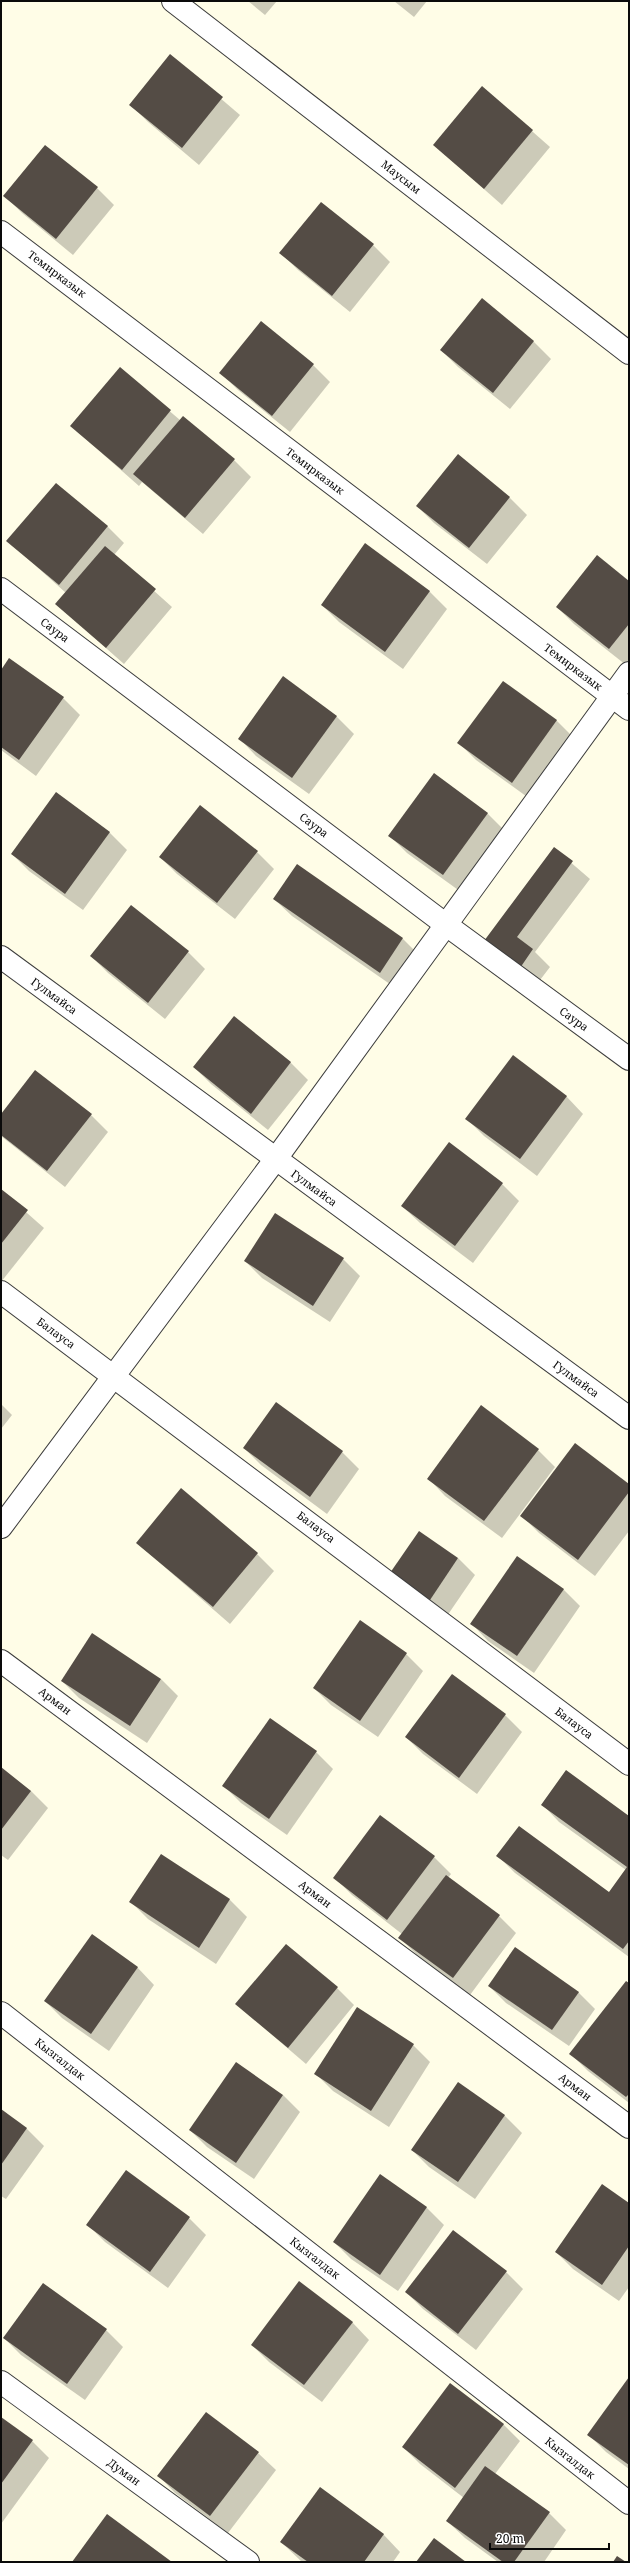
<svg xmlns="http://www.w3.org/2000/svg" width="630" height="2563" font-family="'Noto Serif',serif">
  <style>
    .shadow { fill: #0003 }
    .building { fill: #544c45 }
    .lines { fill: none; stroke-linecap: round; stroke-linejoin: round }
    .street-casing { stroke: #3d3d3d; stroke-width: 24 }
    .street { stroke: #fff; stroke-width: 22 }
    .labels { text-anchor: middle; stroke-width: 4; stroke-linejoin: round; paint-order: stroke }
    .street-label { font-size: 11px; fill: #0a0a0a; stroke: #fff }
  </style>
  <rect width="100%" height="100%" fill="#fffde7"/>
  <!-- shadow -->
  <g class="shadow">
    <polygon points="248,1 277,1 265,15"/>
    <polygon points="394,1 427,1 414,17"/>
    <polygon points="171,56 240,115 199,165 148,122 131,105"/>
    <polygon points="482,87 550,147 502,205 434,145"/>
    <polygon points="97,188 114,205 73,255 22,213 5,196"/>
    <polygon points="322,203 373,245 390,262 350,312 298,270 281,253"/>
    <polygon points="482,300 534,342 551,359 510,409 458,367 441,350"/>
    <polygon points="313,365 330,382 290,432 238,390 221,373"/>
    <polygon points="120,369 180,420 234,460 251,477 203,534 142,482 139,486 71,426"/>
    <polygon points="510,498 527,515 487,564 434,523 417,506"/>
    <polygon points="107,526 124,543 114,555 172,607 124,664 56,604 66,593 8,541"/>
    <polygon points="366,545 430,592 447,609 403,669 339,622 322,605"/>
    <polygon points="629,582 629,662 626,665 574,624 557,607"/>
    <polygon points="1,671 63,698 80,715 36,776 1,750"/>
    <polygon points="283,678 337,717 354,734 309,794 256,756 239,738"/>
    <polygon points="503,682 557,721 574,738 530,799 476,760 459,743"/>
    <polygon points="434,775 488,814 505,831 461,892 407,853 390,836"/>
    <polygon points="56,793 110,833 127,850 83,910 29,871 12,854"/>
    <polygon points="554,848 590,879 535,952 550,967 537,984 502,958"/>
    <polygon points="257,852 274,869 235,919 177,874 160,857"/>
    <polygon points="297,865 403,939 420,956 397,989 292,916 274,899"/>
    <polygon points="131,906 188,952 205,969 165,1019 108,973 91,956"/>
    <polygon points="234,1017 291,1063 308,1080 268,1130 211,1084 194,1067"/>
    <polygon points="566,1096 583,1114 537,1176 484,1136 467,1119"/>
    <polygon points="91,1115 108,1132 65,1187 1,1136 1,1116"/>
    <polygon points="502,1184 519,1201 473,1263 420,1223 402,1206"/>
    <polygon points="1,1190 44,1228 1,1282"/>
    <polygon points="275,1214 343,1259 360,1276 330,1322 262,1278 245,1261"/>
    <polygon points="1,1404 12,1415 1,1429"/>
    <polygon points="244,1448 342,1452 359,1469 327,1514 261,1465"/>
    <polygon points="538,1450 555,1467 502,1538 445,1496 428,1478"/>
    <polygon points="629,1485 629,1531 595,1576 539,1533 522,1516"/>
    <polygon points="137,1543 257,1554 274,1571 230,1624"/>
    <polygon points="458,1558 475,1575 447,1616 408,1590"/>
    <polygon points="563,1589 580,1606 534,1673 488,1641 471,1623"/>
    <polygon points="406,1654 423,1671 378,1737 331,1705 314,1688"/>
    <polygon points="453,1675 505,1715 522,1732 477,1794 423,1754 406,1737"/>
    <polygon points="161,1679 178,1696 147,1743 79,1698 62,1681"/>
    <polygon points="316,1752 333,1769 287,1835 241,1803 224,1786"/>
    <polygon points="1,1768 31,1791 48,1808 8,1860 1,1855"/>
    <polygon points="542,1804 629,1817 629,1957 515,1873 498,1856 609,1893 626,1870 559,1822"/>
    <polygon points="161,1855 230,1900 247,1917 216,1964 148,1919 131,1902"/>
    <polygon points="434,1857 451,1874 448,1878 499,1916 516,1933 470,1995 417,1955 400,1938 402,1934 352,1895 335,1878"/>
    <polygon points="137,1967 154,1985 109,2051 62,2018 45,2001"/>
    <polygon points="629,1984 629,2103 588,2071 571,2054"/>
    <polygon points="489,1986 578,1992 595,2009 569,2046 506,2003"/>
    <polygon points="337,1988 354,2005 306,2064 236,2004"/>
    <polygon points="413,2045 430,2062 389,2127 333,2091 316,2074"/>
    <polygon points="458,2083 505,2116 522,2133 475,2199 429,2167 412,2150"/>
    <polygon points="283,2095 300,2112 254,2179 207,2147 190,2130"/>
    <polygon points="1,2110 27,2129 44,2146 6,2199 1,2196"/>
    <polygon points="381,2176 427,2208 444,2225 398,2291 351,2259 334,2242"/>
    <polygon points="629,2204 629,2287 619,2301 573,2269 556,2252"/>
    <polygon points="189,2218 206,2235 168,2288 105,2242 88,2225"/>
    <polygon points="506,2272 523,2289 476,2350 423,2309 406,2292"/>
    <polygon points="352,2322 369,2340 322,2402 269,2362 252,2345"/>
    <polygon points="106,2330 123,2347 85,2400 21,2355 4,2338"/>
    <polygon points="629,2379 629,2469 606,2452 589,2435"/>
    <polygon points="206,2413 258,2453 276,2470 228,2533 175,2493 158,2475"/>
    <polygon points="1,2418 32,2441 49,2458 1,2524"/>
    <polygon points="503,2424 520,2441 495,2474 549,2513 566,2530 544,2562 498,2562 465,2538 447,2521 464,2498 420,2464 403,2447"/>
    <polygon points="383,2534 400,2552 393,2562 302,2562 281,2542"/>
  </g>
  <!-- building -->
  <g class="building">
    <polygon points="170,54 223,97 182,148 129,105"/>
    <polygon points="482,86 533,130 484,189 433,145"/>
    <polygon points="45,145 98,187 56,239 3,196"/>
    <polygon points="321,202 374,244 332,296 279,253"/>
    <polygon points="482,298 534,341 493,393 440,350"/>
    <polygon points="261,321 314,364 272,416 219,373"/>
    <polygon points="120,367 171,410 122,470 70,426"/>
    <polygon points="183,416 235,459 185,518 133,474"/>
    <polygon points="458,454 510,497 469,548 416,506"/>
    <polygon points="56,483 108,526 59,585 6,541"/>
    <polygon points="365,543 430,591 385,652 321,605"/>
    <polygon points="105,546 156,589 106,648 55,604"/>
    <polygon points="597,555 629,581 629,624 609,649 556,607"/>
    <polygon points="9,658 64,697 19,760 1,747 1,670"/>
    <polygon points="283,676 337,716 292,778 238,739"/>
    <polygon points="503,681 557,720 512,783 457,743"/>
    <polygon points="434,773 488,813 443,875 388,836"/>
    <polygon points="56,792 110,832 65,894 11,854"/>
    <polygon points="200,805 258,851 217,903 159,857"/>
    <polygon points="554,847 573,861 517,937 533,949 520,968 484,941"/>
    <polygon points="297,864 403,938 380,973 273,899"/>
    <polygon points="131,905 189,951 148,1003 90,956"/>
    <polygon points="234,1016 291,1062 251,1114 193,1067"/>
    <polygon points="513,1055 567,1096 520,1159 465,1119"/>
    <polygon points="35,1070 92,1114 47,1171 1,1135 1,1114"/>
    <polygon points="449,1142 503,1183 455,1246 401,1206"/>
    <polygon points="1,1189 28,1210 1,1244"/>
    <polygon points="275,1213 344,1258 313,1306 244,1261"/>
    <polygon points="276,1402 343,1451 310,1497 243,1448"/>
    <polygon points="481,1405 539,1449 484,1521 427,1479"/>
    <polygon points="575,1443 629,1484 629,1492 578,1560 520,1516"/>
    <polygon points="181,1488 258,1553 213,1607 136,1543"/>
    <polygon points="419,1531 458,1558 430,1600 390,1573"/>
    <polygon points="517,1556 564,1589 517,1656 470,1624"/>
    <polygon points="360,1620 407,1653 360,1721 313,1688"/>
    <polygon points="92,1633 161,1679 130,1726 61,1681"/>
    <polygon points="452,1674 506,1714 459,1778 405,1737"/>
    <polygon points="270,1718 317,1751 269,1819 222,1786"/>
    <polygon points="1,1767 31,1791 1,1830"/>
    <polygon points="566,1770 629,1816 629,1941 623,1949 496,1856 519,1826 609,1892 627,1867 541,1805"/>
    <polygon points="380,1815 435,1856 387,1920 333,1878"/>
    <polygon points="161,1854 230,1899 199,1948 129,1902"/>
    <polygon points="446,1875 500,1915 453,1978 398,1938"/>
    <polygon points="92,1934 138,1967 91,2034 44,2001"/>
    <polygon points="286,1944 338,1987 288,2048 235,2004"/>
    <polygon points="515,1947 579,1992 552,2030 488,1986"/>
    <polygon points="626,1981 629,1983 629,2094 626,2097 569,2054"/>
    <polygon points="357,2007 414,2044 371,2111 314,2074"/>
    <polygon points="236,2062 283,2095 236,2163 189,2130"/>
    <polygon points="458,2082 505,2115 458,2182 411,2150"/>
    <polygon points="1,2109 27,2128 1,2165"/>
    <polygon points="126,2170 190,2217 150,2272 86,2225"/>
    <polygon points="380,2174 427,2207 380,2275 333,2242"/>
    <polygon points="602,2184 629,2203 629,2246 602,2285 555,2252"/>
    <polygon points="453,2230 507,2271 458,2334 405,2292"/>
    <polygon points="299,2281 353,2322 304,2385 251,2345"/>
    <polygon points="43,2283 107,2329 67,2384 3,2338"/>
    <polygon points="629,2377 629,2465 587,2435"/>
    <polygon points="450,2383 504,2424 455,2488 402,2447"/>
    <polygon points="206,2412 259,2452 210,2516 157,2476"/>
    <polygon points="1,2417 33,2440 1,2484"/>
    <polygon points="485,2466 550,2512 514,2562 503,2562 446,2521"/>
    <polygon points="320,2487 384,2534 364,2562 308,2562 280,2542"/>
    <polygon points="107,2514 172,2562 72,2562"/>
    <polygon points="434,2538 466,2562 416,2562"/>
    <polygon points="617,2556 626,2562 613,2562"/>
  </g>
  <g class="lines">
    <defs>
      <g id="street">
        <polyline points="173,1 629,353"/>
        <polyline points="1,232 629,709"/>
        <polyline points="1,589 445,924 629,1059"/>
        <polyline points="1,957 629,1418"/>
        <polyline points="1,1292 629,1764"/>
        <polyline points="1,1527 275,1160 629,673"/>
        <polyline points="1,1661 629,2127"/>
        <polyline points="1,2013 629,2503"/>
        <polyline points="1,2382 248,2562"/>
      </g>
    </defs>
    <!-- street casing -->
    <use href="#street" class="street-casing"/>
    <!-- street -->
    <use href="#street" class="street"/>
  </g>
  <g class="labels">
    <!-- street labels -->
    <g class="street-label">
      <text transform="translate(401 177) rotate(38)" y="4">Маусым</text>
      <text transform="translate(57 274) rotate(37)" y="4">Темирказык</text>
      <text transform="translate(315 471) rotate(37)" y="4">Темирказык</text>
      <text transform="translate(55 630) rotate(37)" y="4">Саура</text>
      <text transform="translate(573 667) rotate(37)" y="4">Темирказык</text>
      <text transform="translate(314 825) rotate(37)" y="4">Саура</text>
      <text transform="translate(54 996) rotate(36)" y="4">Гулмайса</text>
      <text transform="translate(574 1019) rotate(36)" y="4">Саура</text>
      <text transform="translate(314 1188) rotate(36)" y="4">Гулмайса</text>
      <text transform="translate(56 1333) rotate(36)" y="4">Балауса</text>
      <text transform="translate(576 1379) rotate(36)" y="4">Гулмайса</text>
      <text transform="translate(316 1527) rotate(37)" y="4">Балауса</text>
      <text transform="translate(55 1701) rotate(37)" y="4">Арман</text>
      <text transform="translate(574 1723) rotate(37)" y="4">Балауса</text>
      <text transform="translate(315 1894) rotate(37)" y="4">Арман</text>
      <text transform="translate(60 2059) rotate(38)" y="4">Кызгалдак</text>
      <text transform="translate(575 2087) rotate(37)" y="4">Арман</text>
      <text transform="translate(315 2258) rotate(38)" y="4">Кызгалдак</text>
      <text transform="translate(570 2458) rotate(38)" y="4">Кызгалдак</text>
      <text transform="translate(124 2472) rotate(36)" y="4">Думан</text>
    </g>
  </g>
  <!-- border -->
  <rect width="630" height="2563" fill="none" stroke="#0a0a0a" stroke-width="4"/>
  <!-- scale -->
  <path d="M490 2543v6h119v-6" fill="none" stroke="#0a0a0a" stroke-width="2"/>
  <text x="496" y="2543" font-size="12" fill="#0a0a0a" stroke="#ffffff" stroke-width="3" paint-order="stroke">20 m</text>
</svg>
